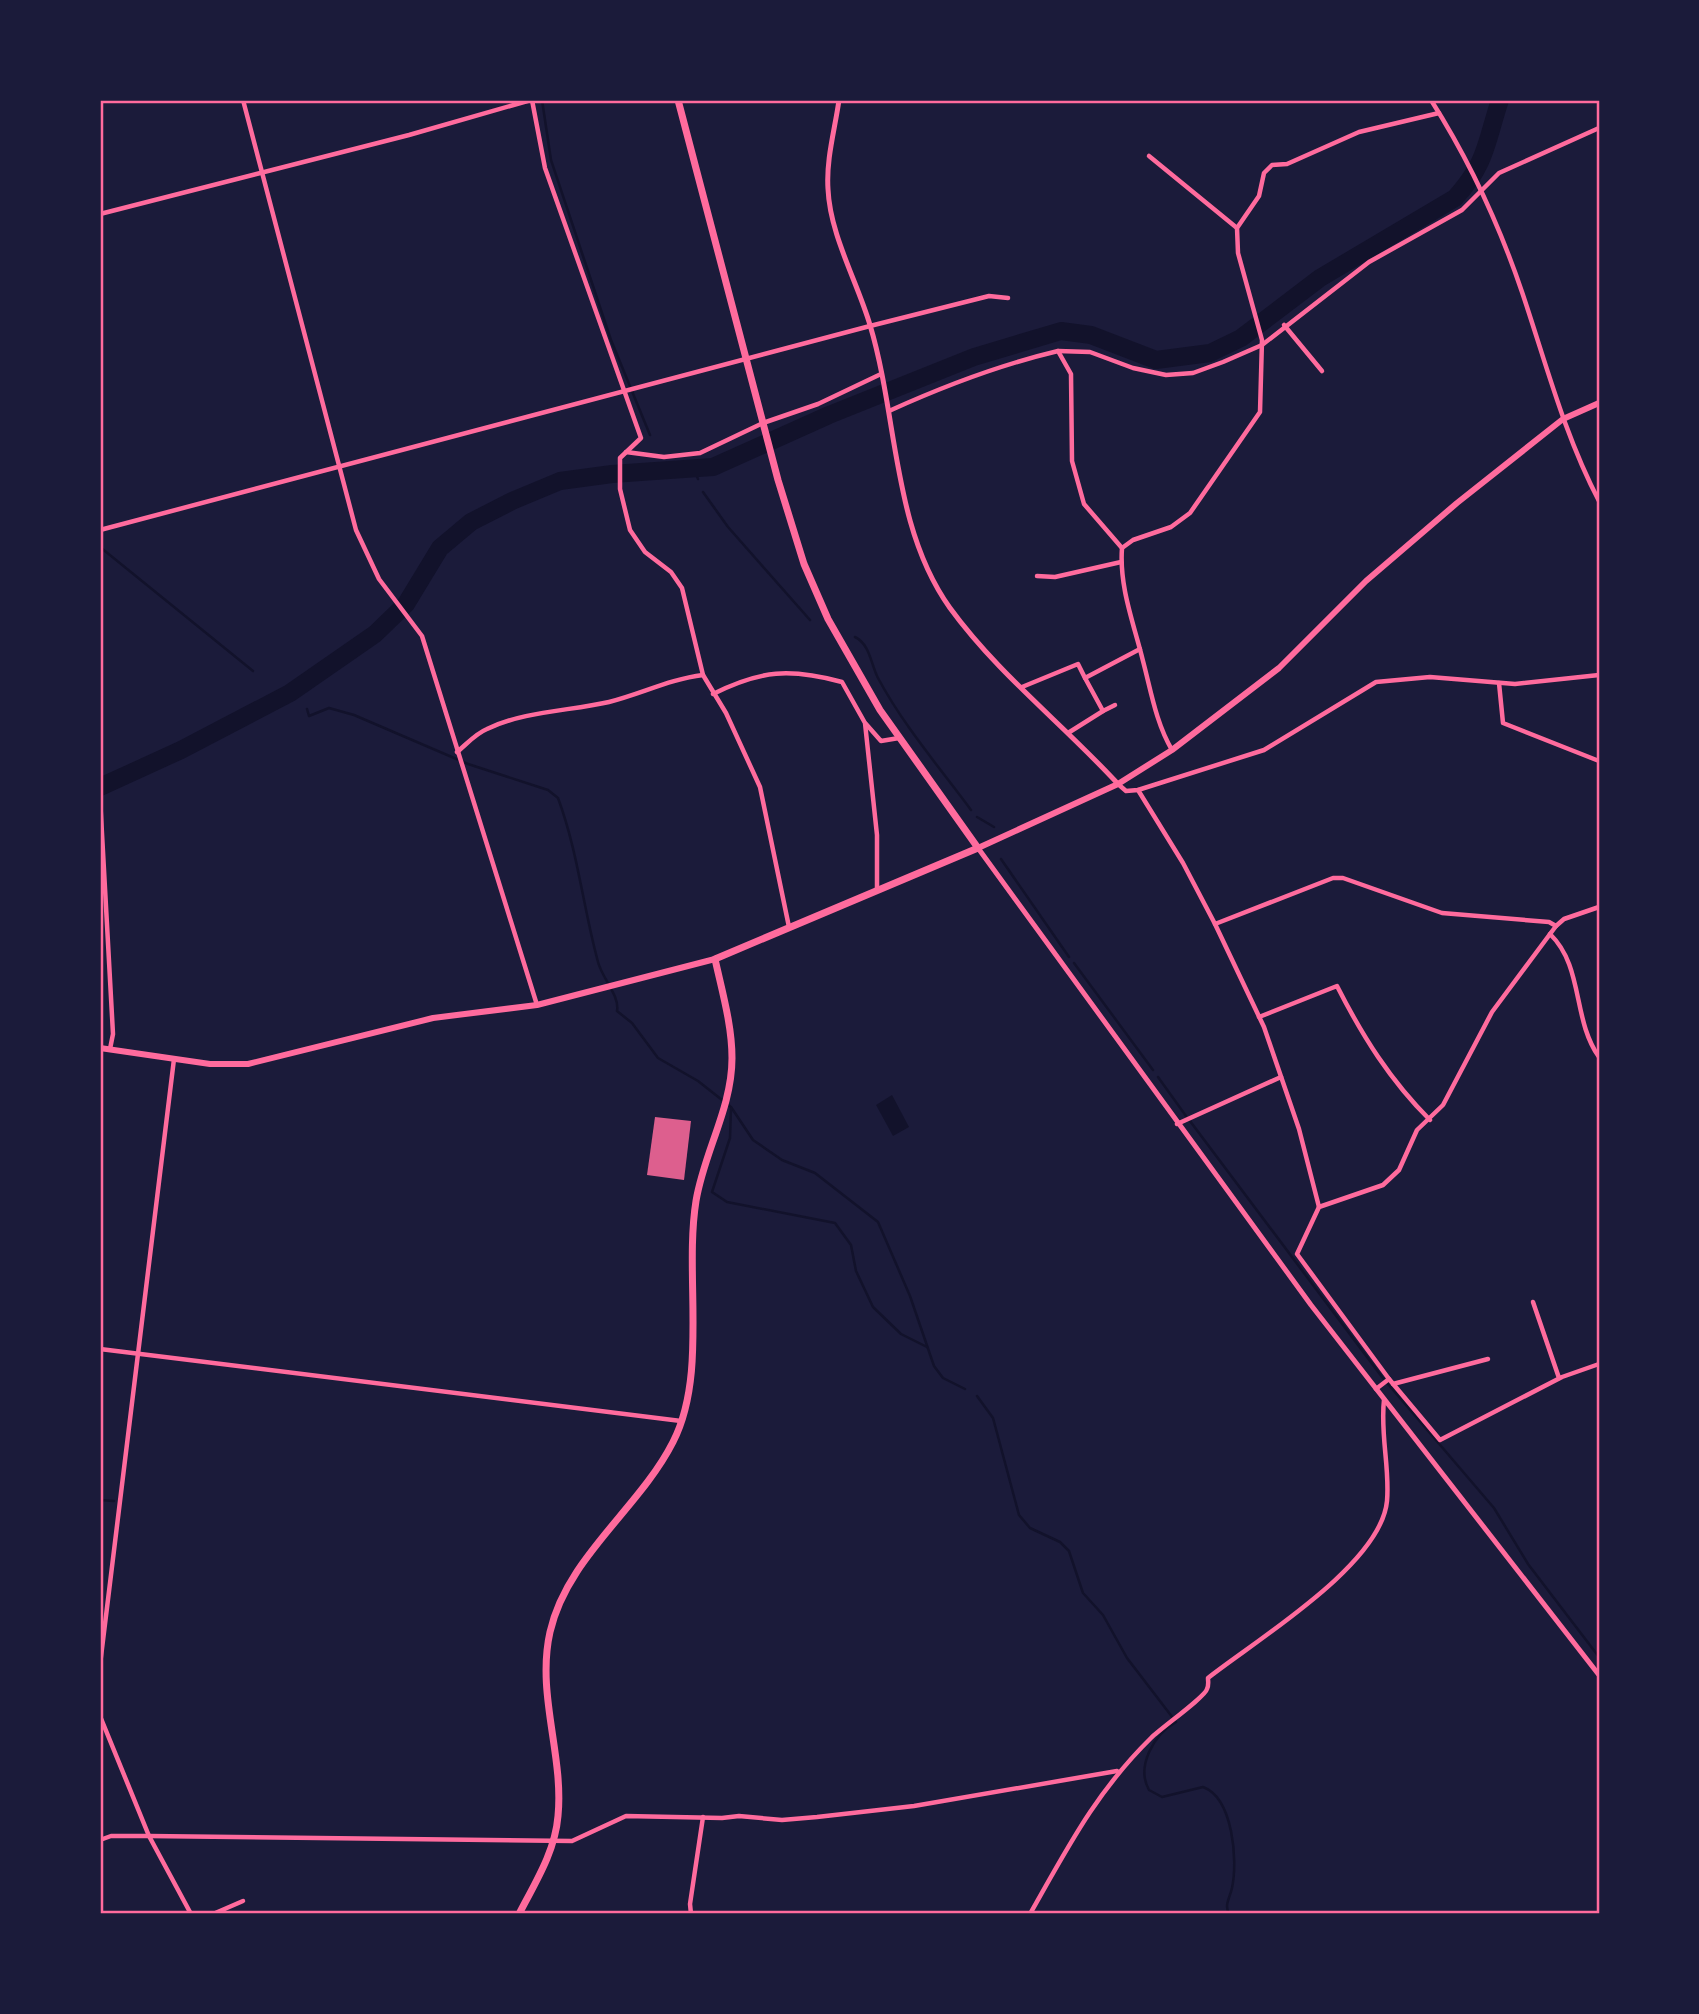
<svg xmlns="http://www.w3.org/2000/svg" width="1699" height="2014" font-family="'Roboto Serif',serif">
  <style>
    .water { fill: #12122b }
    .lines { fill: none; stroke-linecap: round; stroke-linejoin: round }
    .stream { stroke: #12122b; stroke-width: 2.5 }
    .river { stroke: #12122b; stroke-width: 18 }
    .building { fill: #dd5f8e }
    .minor { stroke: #ff6b9d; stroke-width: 4.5 }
    .tertiary { stroke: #ff6b9d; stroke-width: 5 }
    .secondary { stroke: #ff6b9d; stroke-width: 6 }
    .primary { stroke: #ff6b9d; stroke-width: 7 }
    .neatline { fill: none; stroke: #ff6b9d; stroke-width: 2.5 }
  </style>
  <rect width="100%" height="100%" fill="#1b1b3a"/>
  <!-- water -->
  <polygon class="water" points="892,1095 909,1127 893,1136 876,1105"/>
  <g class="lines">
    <!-- stream -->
    <g class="stream">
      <polyline points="542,100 551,160 611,340 650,435"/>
      <polyline points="694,470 698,479"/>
      <polyline points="703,492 728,527 810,620"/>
      <polyline points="100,547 253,671"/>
      <path d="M855,637C870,644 871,665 878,678C903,725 940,768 971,810"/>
      <path d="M307,709L309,716L329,708L354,715L468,764L548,790L558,798C578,852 583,907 598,962C602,978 620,996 617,1011L632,1023L658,1058L698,1081L731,1107L753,1140L782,1160L815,1173L878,1222L910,1296L934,1366L943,1378L965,1389"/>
      <polyline points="977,817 994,827"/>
      <polyline points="1001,859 1069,957"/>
      <polyline points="1074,963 1153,1070"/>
      <polyline points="1158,1077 1186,1116"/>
      <polyline points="731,1108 730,1138 712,1192 727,1202 835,1223 851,1245 856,1271 873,1307 901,1334 927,1347"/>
      <polyline points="1190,1121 1382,1377 1494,1508 1528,1564 1599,1657"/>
      <path d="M977,1396L993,1418L1019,1515L1030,1528L1060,1542L1069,1551L1083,1593L1103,1615L1127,1658L1176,1722C1153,1735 1136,1767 1149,1790L1162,1797L1203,1787C1233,1798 1238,1860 1232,1888C1230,1898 1224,1904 1229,1914"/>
      <polyline points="100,1500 114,1501"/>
    </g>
    <!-- river -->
    <path class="river" d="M100,787L181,750L290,693L375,634L406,604L440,548L471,522L512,501L560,481L612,474L713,467L829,415L974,357L1061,331L1091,335L1156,360L1210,353L1241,338L1320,278L1455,198C1487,163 1486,142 1500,100"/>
  </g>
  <!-- building -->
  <polygon class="building" points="655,1117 691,1121 684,1180 647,1175"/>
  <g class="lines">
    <!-- minor -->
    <g class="minor">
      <polyline points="243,100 356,530 379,579 422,636 537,1005"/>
      <polyline points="532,100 545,168 641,438 620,458 620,489 630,530 645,552 671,572 682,588 703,675 726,713 760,787 789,927"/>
      <path d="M1431,100C1469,160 1499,224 1522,292C1546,363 1564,434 1599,501"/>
      <polyline points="1149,156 1237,228"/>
      <polyline points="100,214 409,135 531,100"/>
      <polyline points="1284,325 1322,371"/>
      <polyline points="1058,351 1090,352 1133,368 1166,375 1193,373 1223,362 1262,345 1369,262 1462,210 1499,173 1599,128"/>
      <path d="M889,411C944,386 999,365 1058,351L1071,374L1072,461L1084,504L1122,548C1119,587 1134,624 1143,661C1151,691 1156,723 1172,750"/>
      <polyline points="626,452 664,457 700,453 763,423 818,404 881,374"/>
      <polyline points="100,530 870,326 989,296 1008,298"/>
      <polyline points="1122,548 1133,540 1171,527 1190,513 1260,412 1262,340 1238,253 1237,228 1259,196 1264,173 1272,165 1287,164 1359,132 1439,113"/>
      <polyline points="1037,576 1055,577 1121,562"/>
      <polyline points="1499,683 1503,723 1599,761"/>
      <polyline points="1022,687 1078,664 1085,678"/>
      <path d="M713,694C761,670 790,668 842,682L865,723L877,835V889"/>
      <polyline points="1103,711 1115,705"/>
      <polyline points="866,724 881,741 899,738"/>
      <polyline points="1068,733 1103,711 1085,678 1140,649"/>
      <path d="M457,752C467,744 475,734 487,729C524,711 570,711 609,702C641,694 670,679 703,675"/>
      <polyline points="1118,784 1126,791 1138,790 1264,750 1376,682 1430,677 1515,684 1599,675"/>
      <polyline points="1138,790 1183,863 1215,924 1333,878 1343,878 1442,913 1549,922 1556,926 1492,1012 1443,1105 1417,1130 1399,1170 1383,1185 1319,1207 1297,1254 1389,1379 1376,1389"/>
      <polyline points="100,797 113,1034 110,1049"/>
      <polyline points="1215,924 1264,1027 1299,1129 1319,1207"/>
      <polyline points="1556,926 1564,919 1599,907"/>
      <path d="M1550,934C1584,967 1572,1019 1599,1057"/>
      <path d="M1259,1017L1337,986C1363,1037 1390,1080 1430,1120"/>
      <polyline points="1177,1124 1281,1077"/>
      <polyline points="1533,1302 1559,1378"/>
      <polyline points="100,1349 681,1421"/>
      <polyline points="1389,1379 1440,1440 1562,1377 1599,1364"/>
      <polyline points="1393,1384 1488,1359"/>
      <polyline points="100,1665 174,1059"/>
      <polyline points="100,1716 149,1836 191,1914"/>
      <polyline points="100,1840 111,1836 149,1836 572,1841 626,1816 722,1818 739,1816 782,1820 817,1817 914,1806 1117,1771"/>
      <polyline points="213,1914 243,1901"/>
      <polyline points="691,1914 690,1904 703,1817"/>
      <path d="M1030,1914C1068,1847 1096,1792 1151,1738C1161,1728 1205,1697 1207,1689C1209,1685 1208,1682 1208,1678C1256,1640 1381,1565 1387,1501C1390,1468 1380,1434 1384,1400"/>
    </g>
    <!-- tertiary -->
    <g class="tertiary">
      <path d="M839,100C835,129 826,159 828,189C830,235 857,281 870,325C898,418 892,527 950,608C998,674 1064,725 1118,784"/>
      <polyline points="978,848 1311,1305 1599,1675"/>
    </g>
    <!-- secondary -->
    <g class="secondary">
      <polyline points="978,848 1118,784 1172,750 1279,668 1366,581 1457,503 1563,419 1599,403"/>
      <polyline points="100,1048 210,1064 248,1064 433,1018 537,1005 715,959"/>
    </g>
    <!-- primary -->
    <path class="primary" d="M519,1914C535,1883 555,1852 558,1816C564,1755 536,1694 550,1632C567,1557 639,1509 673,1442C708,1374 684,1275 696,1201C704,1152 732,1108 732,1058C732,1025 722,991 715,959L978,848L880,710L828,619L804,564L778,480L678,100"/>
  </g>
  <!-- border -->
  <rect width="1699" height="2014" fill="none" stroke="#1b1b3a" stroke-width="203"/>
  <rect x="102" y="102" width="1496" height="1810" class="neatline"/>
</svg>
